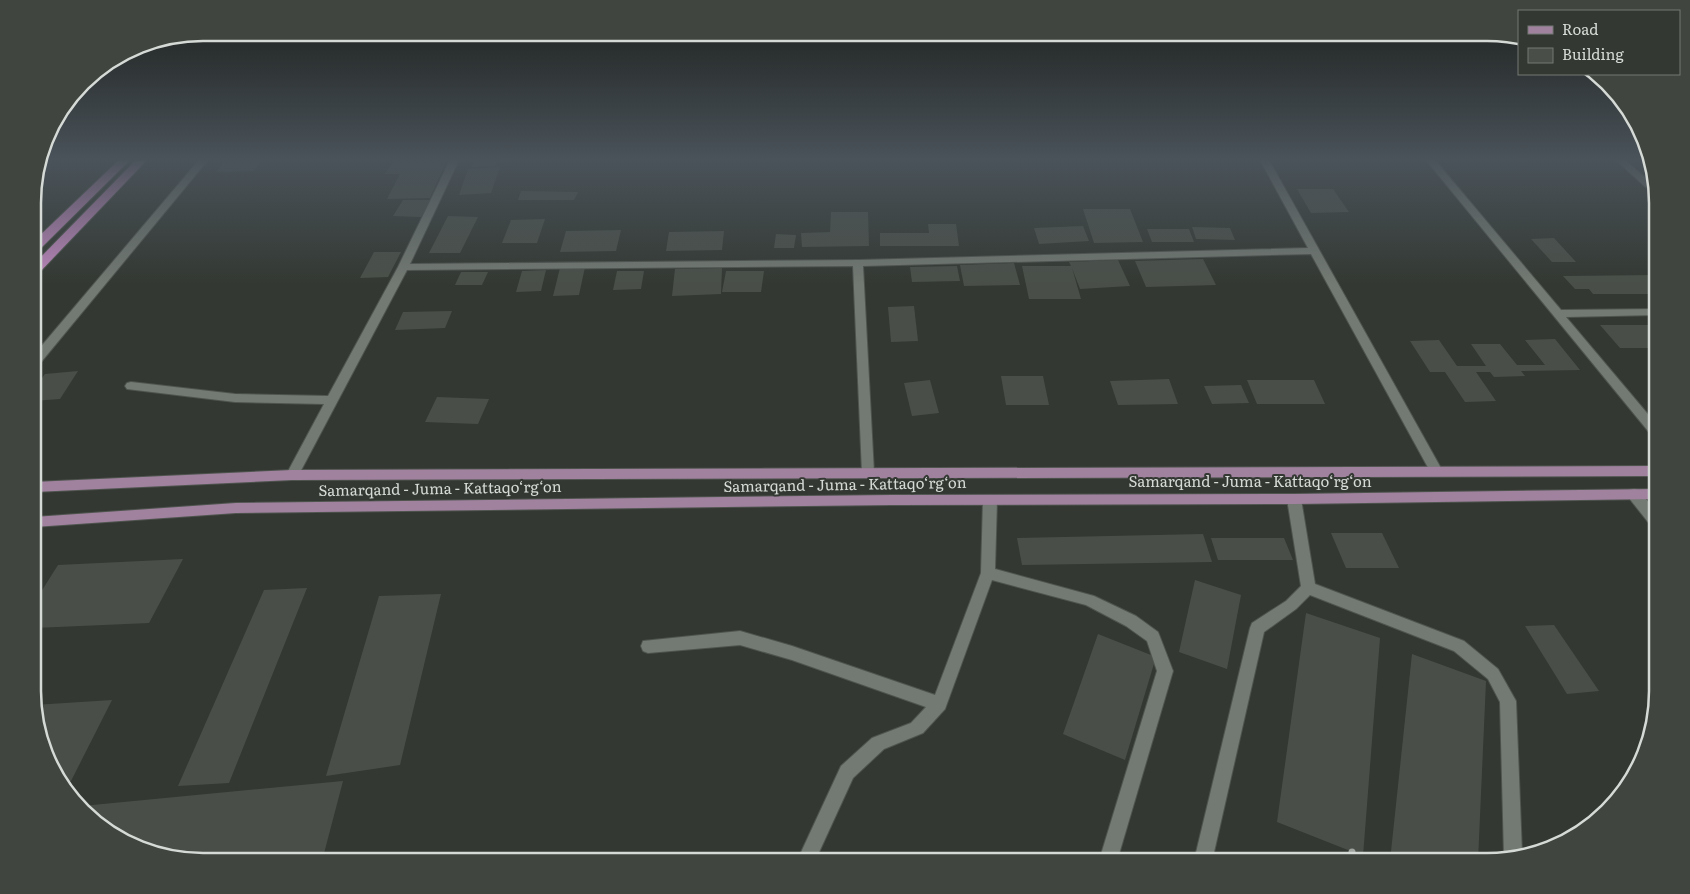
<svg xmlns="http://www.w3.org/2000/svg" width="1690" height="894" font-family="Literata,serif">
  <style>
    .building { fill: #494f48 }
    .lines { fill: none; stroke-linecap: round; stroke-linejoin: round }
    .minor-casing { stroke: #4f544f; stroke-width: 2 }
    .major-casing { stroke: #4f544f; stroke-width: 2 }
    .highway-casing { stroke: #4f544f; stroke-width: 2 }
    .minor { fill: #737a73; fill-rule: evenodd }
    .major { fill: #a0829f; fill-rule: evenodd }
    .highway { fill: #be87bd; fill-rule: evenodd }
    .rail-casing { stroke: #9fa39f; stroke-width: 7 }
    .rail { stroke: #333832; stroke-width: 5; stroke-dasharray: 14; stroke-linecap: butt }
    .labels { text-anchor: middle; stroke-width: 4; stroke-linejoin: round; paint-order: stroke }
    .street-label { font-size: 15px; fill: #d6dad6; stroke: #333832 }
    .rim { fill: none; stroke: #d6dad6; stroke-width: 2.5 }
  </style>
  <rect width="100%" height="100%" fill="#333832"/>
  <!-- building -->
  <g class="building">
    <polygon points="225,160 262,160 254,171 216,172"/>
    <polygon points="394,160 447,160 430,198 387,199 400,174 385,174"/>
    <polygon points="474,160 497,160 495,166 472,167"/>
    <polygon points="500,167 491,193 459,195 468,169"/>
    <polygon points="1297,189 1333,189 1349,212 1311,213"/>
    <polygon points="521,191 578,192 574,200 518,200"/>
    <polygon points="403,200 432,200 421,217 393,216"/>
    <polygon points="1083,209 1130,209 1143,242 1094,243"/>
    <polygon points="831,212 868,212 869,246 802,247 801,233 830,232"/>
    <polygon points="448,216 478,217 460,253 429,253"/>
    <polygon points="545,219 537,243 502,243 511,220"/>
    <polygon points="928,224 956,224 959,246 880,246 880,233 929,233"/>
    <polygon points="1083,226 1089,241 1039,244 1034,228"/>
    <polygon points="1192,227 1230,228 1235,240 1196,239"/>
    <polygon points="1147,229 1189,229 1194,242 1152,242"/>
    <polygon points="621,230 616,251 560,252 566,231"/>
    <polygon points="724,231 722,250 666,251 669,232"/>
    <polygon points="776,234 796,235 794,248 774,248"/>
    <polygon points="1554,238 1576,262 1552,262 1531,239"/>
    <polygon points="374,252 401,252 388,277 360,278"/>
    <polygon points="1203,259 1216,285 1146,287 1135,261"/>
    <polygon points="1118,260 1130,286 1080,289 1072,268 1081,299 1029,299 1022,266 1071,266 1069,262"/>
    <polygon points="1014,263 1020,285 964,286 960,265"/>
    <polygon points="957,266 960,281 912,282 910,267"/>
    <polygon points="585,267 579,295 553,296 560,268"/>
    <polygon points="722,268 721,294 672,296 675,269"/>
    <polygon points="546,270 541,291 516,292 522,271"/>
    <polygon points="617,271 644,271 641,289 613,290"/>
    <polygon points="726,271 764,271 761,292 722,292"/>
    <polygon points="461,272 488,272 482,285 455,285"/>
    <polygon points="1656,275 1656,294 1593,294 1589,289 1575,289 1563,276"/>
    <polygon points="914,306 918,341 891,342 888,307"/>
    <polygon points="452,311 445,328 395,330 403,312"/>
    <polygon points="1600,325 1648,325 1656,334 1657,348 1620,348"/>
    <polygon points="1555,339 1580,370 1521,371 1525,376 1494,377 1490,372 1476,372 1496,401 1465,402 1445,372 1430,372 1410,341 1439,340 1457,366 1486,366 1471,344 1500,344 1517,365 1545,365 1525,340"/>
    <polygon points="78,371 60,399 33,401 33,390 45,374"/>
    <polygon points="1001,376 1043,376 1049,405 1006,405"/>
    <polygon points="1169,379 1178,404 1118,405 1110,381"/>
    <polygon points="930,380 939,413 912,416 904,383"/>
    <polygon points="1247,380 1314,380 1325,404 1257,404"/>
    <polygon points="1241,385 1249,403 1212,404 1204,386"/>
    <polygon points="437,397 489,399 478,424 425,422"/>
    <polygon points="1331,533 1382,533 1399,568 1346,568"/>
    <polygon points="1203,534 1212,562 1022,565 1017,538"/>
    <polygon points="1211,538 1284,538 1293,560 1218,560"/>
    <polygon points="183,559 149,623 34,628 34,603 58,565"/>
    <polygon points="1195,580 1241,595 1227,669 1179,652"/>
    <polygon points="307,588 229,783 178,786 264,590"/>
    <polygon points="441,594 400,765 326,776 379,596"/>
    <polygon points="1306,613 1380,638 1363,856 1277,822"/>
    <polygon points="1554,625 1599,691 1567,694 1525,626"/>
    <polygon points="1098,634 1156,657 1125,760 1063,734"/>
    <polygon points="1412,654 1486,681 1478,861 1390,861"/>
    <polygon points="112,700 71,781 62,782 34,713 34,705"/>
    <polygon points="343,781 322,861 204,861 128,844 82,806"/>
  </g>
  <g class="lines">
    <defs>
      <g id="minor">
        <polygon points="199,160 208,160 37,367 33,368 33,356"/>
        <polygon points="450,160 459,160 410,264 858,260 1308,248 1260,160 1269,160 1442,470 1441,473 1431,473 1311,254 863,266 874,473 873,476 863,476 862,473 853,266 407,270 297,478 287,478 286,475 324,404 235,402 127,389 125,386 127,383 131,382 235,394 328,396 398,267"/>
        <polygon points="1426,160 1435,160 1561,310 1656,309 1656,315 1566,317 1657,425 1657,438 1653,437"/>
        <polygon points="1616,160 1625,160 1656,187 1656,195 1653,194"/>
        <polygon points="1634,489 1639,490 1657,513 1657,528 1652,527 1629,498 1627,494 1629,490"/>
        <polygon points="1294,494 1299,495 1301,499 1315,584 1464,641 1498,669 1516,701 1522,853 1505,858 1504,856 1500,702 1488,679 1454,651 1310,595 1296,609 1264,632 1212,861 1194,861 1250,628 1252,623 1286,601 1301,586 1287,499 1289,495"/>
        <polygon points="990,495 995,496 997,500 995,569 1094,596 1136,616 1158,632 1160,637 1173,671 1117,861 1099,861 1157,671 1147,641 1126,626 1086,605 992,580 945,709 923,733 884,749 853,778 815,861 797,861 841,766 872,738 911,723 926,707 792,660 740,645 648,653 643,651 641,646 643,641 740,631 792,646 935,695 981,573 983,500 985,496"/>
      </g>
      <g id="major">
        <polygon points="1657,466 1657,476 292,480 34,492 34,482 292,470"/>
        <polygon points="1657,489 1657,499 1294,504 892,505 236,513 34,527 34,517 236,503 892,495 1294,494"/>
      </g>
      <g id="highway">
        <polygon points="119,160 130,160 37,252 33,253 33,242"/>
        <polygon points="136,160 147,160 37,275 33,276 33,265"/>
      </g>
    </defs>
    <!-- minor casing -->
    <use href="#minor" class="minor-casing"/>
    <!-- major casing -->
    <use href="#major" class="major-casing"/>
    <!-- highway casing -->
    <use href="#highway" class="highway-casing"/>
    <!-- minor -->
    <use href="#minor" class="minor"/>
    <!-- major -->
    <use href="#major" class="major"/>
    <!-- highway -->
    <use href="#highway" class="highway"/>
    <defs>
      <polyline id="rail" points="1352,852 1352,861"/>
    </defs>
    <!-- rail casing -->
    <use href="#rail" class="rail-casing"/>
    <!-- rail -->
    <use href="#rail" class="rail"/>
  </g>
  <!-- sky -->
  <linearGradient id="sky" x2="0" y2="1"><stop stop-color="#1c1f1c"/><stop offset="0.56" stop-color="#4a535a"/><stop offset="1" stop-color="#4a535a" stop-opacity="0"/></linearGradient>
  <rect width="1690" height="285" fill="url(#sky)"/>
  <g class="labels">
    <!-- street labels -->
    <g class="street-label">
      <text x="1250" y="487">Samarqand - Juma - Kattaqo‘rg‘on</text>
      <text transform="translate(845 485) rotate(-1)" y="5">Samarqand - Juma - Kattaqo‘rg‘on</text>
      <text transform="translate(440 489) rotate(-1)" y="5">Samarqand - Juma - Kattaqo‘rg‘on</text>
    </g>
  </g>
  <!-- crop -->
  <path d="M0 0H1690V894H0ZM203 41H1487A162 162 0 0 1 1649 203V691A162 162 0 0 1 1487 853H203A162 162 0 0 1 41 691V203A162 162 0 0 1 203 41Z" fill="#40453f" fill-rule="evenodd"/>
  <path class="rim" d="M203 41H1487A162 162 0 0 1 1649 203V691A162 162 0 0 1 1487 853H203A162 162 0 0 1 41 691V203A162 162 0 0 1 203 41Z"/>
  <!-- legend -->
  <rect x="1518" y="10" width="162" height="65" fill="#333832" stroke="#747974"/>
  <rect x="1528" y="26" width="25" height="8" fill="#a0829f" stroke="#747974"/>
  <text x="1562" y="35" font-size="15" fill="#d6dad6">Road</text>
  <rect x="1528" y="48" width="25" height="15" fill="#494f48" stroke="#747974"/>
  <text x="1562" y="60" font-size="15" fill="#d6dad6">Building</text>
</svg>
